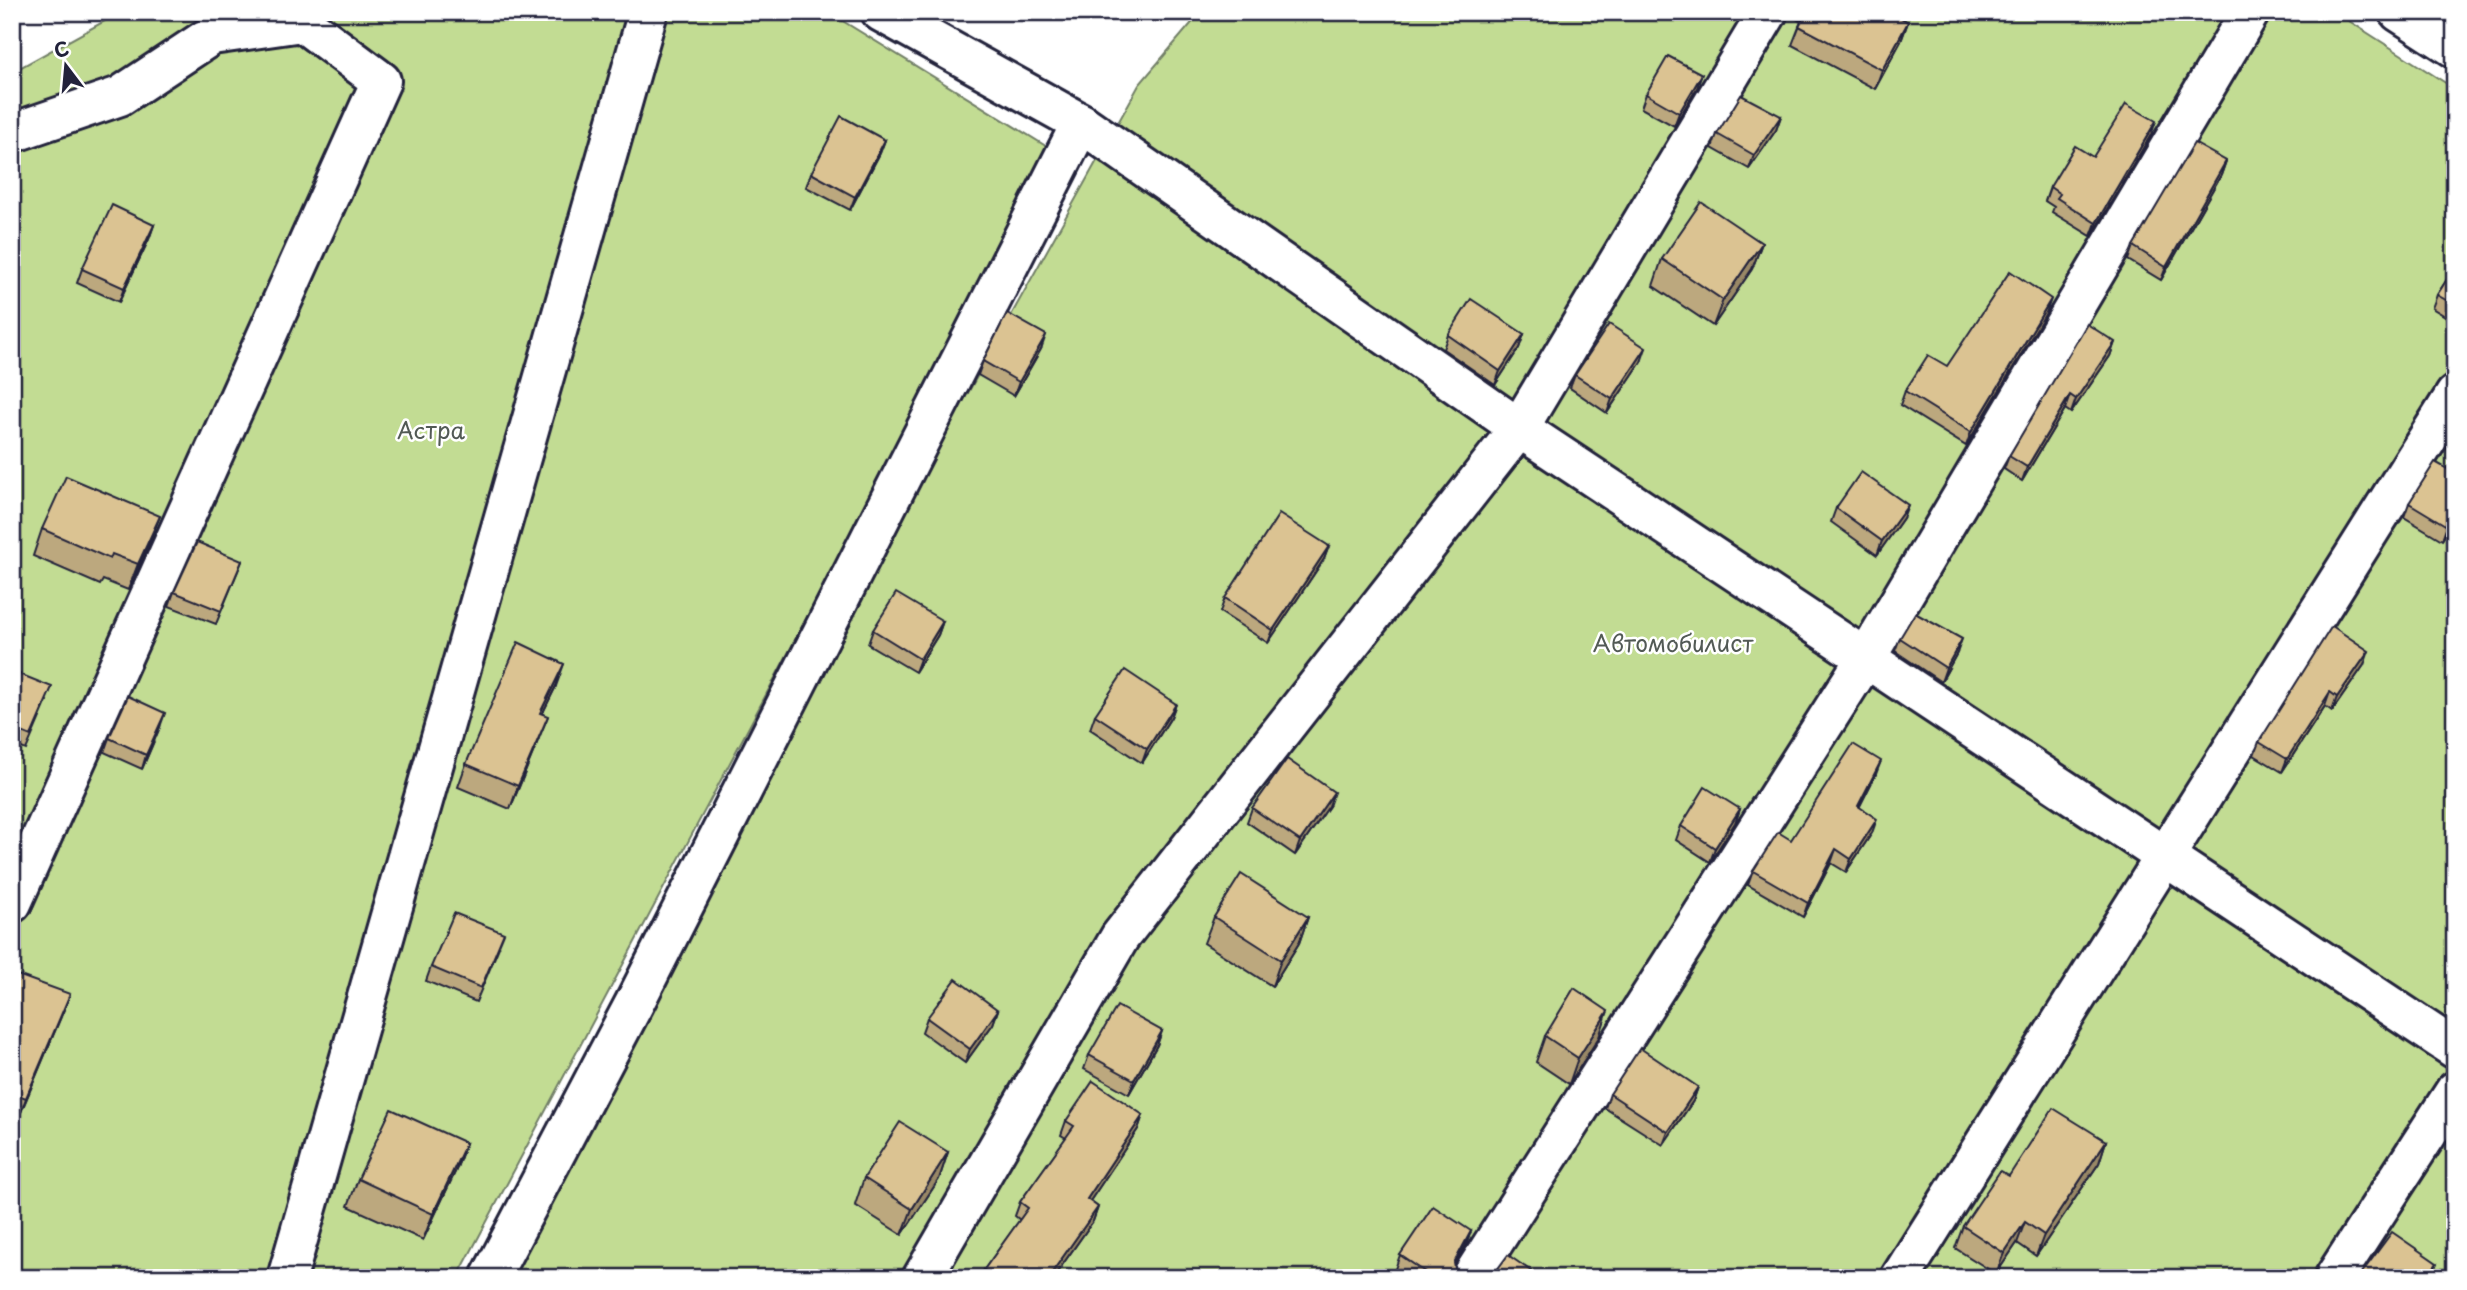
<svg xmlns="http://www.w3.org/2000/svg" width="2467" height="1290" font-family="'Playpen Sans',sans-serif">
  <style>
    .green { fill: #c2dc93; stroke: #727f67; stroke-width: 2 }
    .lines { fill: none; stroke-linecap: round; stroke-linejoin: round }
    .minor-casing { stroke: #22223b; stroke-width: 44 }
    .minor { stroke: #fff; stroke-width: 38 }
    .wall { fill: #bca87e; stroke: #22223b; stroke-width: 2 }
    .shaded-wall { fill: #986; stroke: #22223b; stroke-width: 2 }
    .building { fill: #dbc392; stroke: #22223b; stroke-width: 2 }
    .labels { text-anchor: middle; stroke-width: 5; stroke-linejoin: round; paint-order: stroke }
    .park-label { font-size: 23px; fill: #525a55; stroke: #fff }
  </style>
  <rect width="100%" height="100%" fill="#fff"/>
  <filter id="ink" filterUnits="userSpaceOnUse"><feTurbulence type="fractalNoise" baseFrequency=".0143" numOctaves="2"/><feDisplacementMap in="SourceGraphic" scale="14" xChannelSelector="R" yChannelSelector="G"/><feConvolveMatrix kernelMatrix="1 2 1 2 8 2 1 2 1" color-interpolation-filters="sRGB"/></filter>
  <g filter="url(#ink)">
    <!-- green -->
    <g class="green">
      <polygon points="121,12 828,12 1054,151 457,1278 12,1278 12,72"/>
      <polygon points="1201,12 2335,12 2455,89 2455,1278 476,1278 1139,85"/>
    </g>
    <g class="lines">
      <defs>
        <g id="minor">
          <polyline points="881,12 1081,123 1519,428 2455,1049"/>
          <polyline points="2399,12 2455,48"/>
          <polyline points="12,133 120,96 212,35 302,22 381,81 12,903"/>
          <polyline points="287,1278 648,12"/>
          <polyline points="490,1278 634,1004 1081,123"/>
          <polyline points="922,1278 1120,937 1519,428 1768,12"/>
          <polyline points="1471,1278 1866,658 2250,12"/>
          <polyline points="1900,1278 2455,395"/>
          <polyline points="2334,1278 2455,1091"/>
        </g>
      </defs>
      <!-- minor casing -->
      <use href="#minor" class="minor-casing"/>
      <!-- minor -->
      <use href="#minor" class="minor"/>
    </g>
    <!-- wall -->
    <g class="wall">
      <polygon points="1789,12 1890,12 1908,22 1901,41 1875,89 1792,45 1801,22 1789,14"/>
      <polygon points="1697,88 1674,126 1641,108 1646,94"/>
      <polygon points="1781,116 1776,130 1749,169 1712,148 1717,134"/>
      <polygon points="2151,135 2091,236 2052,212 2054,207 2045,201 2050,187 2093,157"/>
      <polygon points="885,140 880,153 850,210 806,187 811,173"/>
      <polygon points="2226,161 2221,175 2161,280 2128,260 2133,246"/>
      <polygon points="154,225 149,239 119,302 77,283 82,269"/>
      <polygon points="1762,243 1752,269 1713,326 1653,286 1662,259"/>
      <polygon points="2455,267 2455,322 2432,308 2437,295"/>
      <polygon points="2046,313 1966,446 1900,405 1905,391"/>
      <polygon points="1524,334 1519,348 1495,385 1443,349 1448,335"/>
      <polygon points="2115,342 2110,356 2071,413 2065,409 2022,481 2004,469 2009,456"/>
      <polygon points="1041,349 1014,396 978,375 983,361"/>
      <polygon points="1641,362 1607,413 1570,388 1575,375"/>
      <polygon points="2409,503 2455,519 2442,540 2404,517"/>
      <polygon points="1836,508 1903,518 1877,555 1831,522"/>
      <polygon points="42,529 150,542 128,590 103,580 100,585 33,556"/>
      <polygon points="1329,546 1324,559 1268,643 1220,612 1225,598"/>
      <polygon points="242,561 216,624 169,606 174,592"/>
      <polygon points="943,621 938,635 915,672 868,644 873,630"/>
      <polygon points="1900,638 1957,653 1941,682 1895,651"/>
      <polygon points="2364,665 2332,711 2325,706 2282,772 2254,755 2259,742"/>
      <polygon points="12,671 47,701 26,750 12,744"/>
      <polygon points="556,686 542,714 539,738 510,809 458,787 466,764"/>
      <polygon points="1176,704 1171,717 1142,763 1090,729 1095,715"/>
      <polygon points="160,727 142,769 104,752 109,738"/>
      <polygon points="1876,774 1859,807 1872,833 1846,872 1831,863 1803,917 1748,885 1753,871"/>
      <polygon points="1329,806 1295,855 1247,822 1252,808"/>
      <polygon points="1740,809 1735,823 1710,862 1676,840 1681,826"/>
      <polygon points="1214,917 1308,917 1299,943 1272,986 1204,943"/>
      <polygon points="499,947 476,1002 426,981 431,967"/>
      <polygon points="12,973 65,1007 21,1112 12,1108"/>
      <polygon points="998,1010 993,1024 965,1063 922,1032 927,1018"/>
      <polygon points="1162,1031 1157,1045 1129,1094 1084,1069 1089,1055"/>
      <polygon points="1545,1036 1599,1037 1569,1084 1536,1062"/>
      <polygon points="1698,1087 1693,1101 1663,1145 1605,1108 1610,1094"/>
      <polygon points="1143,1115 1138,1129 1090,1201 1098,1207 1093,1221 1053,1278 978,1278 1020,1220 1015,1216 1020,1202 1066,1138 1061,1135 1066,1121"/>
      <polygon points="2106,1141 2099,1163 2036,1256 2017,1243 1996,1274 1955,1248 1963,1226 2009,1176"/>
      <polygon points="466,1143 456,1170 423,1240 348,1206 358,1179"/>
      <polygon points="948,1152 939,1179 902,1235 855,1205 864,1178"/>
      <polygon points="1471,1231 1466,1245 1455,1266 1456,1274 1460,1278 1408,1278 1395,1269 1400,1255"/>
    </g>
    <!-- shaded-wall -->
    <g class="shaded-wall">
      <polygon points="1908,22 1901,41 1875,89 1882,70"/>
      <polygon points="1702,74 1697,88 1674,126 1679,113"/>
      <polygon points="1781,116 1776,130 1749,169 1754,155"/>
      <polygon points="2156,121 2151,135 2091,236 2096,223"/>
      <polygon points="885,140 880,153 850,210 855,197"/>
      <polygon points="2226,161 2221,175 2161,280 2166,267"/>
      <polygon points="154,225 149,239 119,302 124,288"/>
      <polygon points="1762,243 1752,269 1713,326 1723,300"/>
      <polygon points="2051,299 2046,313 1966,446 1971,432"/>
      <polygon points="1524,334 1519,348 1495,385 1500,371"/>
      <polygon points="1046,335 1041,349 1014,396 1019,382"/>
      <polygon points="2115,342 2110,356 2071,413 2076,399"/>
      <polygon points="1646,348 1641,362 1607,413 1612,399"/>
      <polygon points="2070,395 2065,409 2022,481 2027,467"/>
      <polygon points="1908,505 1903,518 1877,555 1882,541"/>
      <polygon points="2455,514 2455,519 2442,540 2447,526"/>
      <polygon points="160,516 150,542 128,590 138,564"/>
      <polygon points="1329,546 1324,559 1268,643 1273,630"/>
      <polygon points="943,621 938,635 915,672 920,659"/>
      <polygon points="1962,639 1957,653 1941,682 1946,668"/>
      <polygon points="2369,651 2364,665 2332,711 2337,697"/>
      <polygon points="564,664 556,686 532,735 540,713"/>
      <polygon points="2330,692 2325,706 2282,772 2287,759"/>
      <polygon points="1176,704 1171,717 1142,763 1147,749"/>
      <polygon points="165,713 160,727 142,769 146,755"/>
      <polygon points="548,716 539,738 510,809 518,786"/>
      <polygon points="1881,761 1876,774 1853,820 1858,806"/>
      <polygon points="1334,792 1329,806 1295,855 1300,841"/>
      <polygon points="1740,809 1735,823 1710,862 1715,848"/>
      <polygon points="1877,819 1872,833 1846,872 1851,859"/>
      <polygon points="1836,849 1831,863 1803,917 1808,903"/>
      <polygon points="1308,917 1299,943 1272,986 1281,960"/>
      <polygon points="70,994 65,1007 21,1112 26,1098"/>
      <polygon points="998,1010 993,1024 965,1063 970,1049"/>
      <polygon points="1608,1011 1599,1037 1569,1084 1578,1058"/>
      <polygon points="1162,1031 1157,1045 1129,1094 1134,1080"/>
      <polygon points="1698,1087 1693,1101 1663,1145 1668,1132"/>
      <polygon points="1143,1115 1138,1129 1082,1213 1087,1199"/>
      <polygon points="2106,1141 2099,1163 2036,1256 2044,1235"/>
      <polygon points="466,1143 456,1170 423,1240 433,1214"/>
      <polygon points="948,1152 939,1179 902,1235 912,1209"/>
      <polygon points="1098,1207 1093,1221 1053,1278 1048,1278"/>
      <polygon points="2025,1222 2017,1243 1996,1274 2004,1253"/>
      <polygon points="1471,1231 1466,1245 1449,1276 1454,1263"/>
      <polygon points="2437,1263 2431,1278 2426,1278"/>
    </g>
    <!-- building -->
    <g class="building">
      <polygon points="1806,12 1890,12 1908,22 1882,70 1799,26"/>
      <polygon points="1668,56 1702,74 1679,113 1646,94"/>
      <polygon points="1741,95 1781,116 1754,155 1717,134"/>
      <polygon points="2126,104 2156,121 2096,223 2057,198 2060,194 2050,187 2075,146 2093,157"/>
      <polygon points="841,116 885,140 855,197 811,173"/>
      <polygon points="2194,143 2226,161 2166,267 2133,246"/>
      <polygon points="12,200 19,204 12,219"/>
      <polygon points="1701,202 1762,243 1723,300 1662,259"/>
      <polygon points="112,205 154,225 124,288 82,269"/>
      <polygon points="2455,267 2455,305 2437,295"/>
      <polygon points="2010,271 2051,299 1971,432 1905,391 1928,355 1947,366"/>
      <polygon points="1471,299 1524,334 1500,371 1448,335"/>
      <polygon points="1007,313 1046,335 1019,382 983,361"/>
      <polygon points="1609,324 1646,348 1612,399 1575,375"/>
      <polygon points="2087,324 2115,342 2076,399 2070,395 2027,467 2009,456"/>
      <polygon points="2435,462 2455,473 2455,514 2447,526 2409,503"/>
      <polygon points="1861,472 1908,505 1882,541 1836,508"/>
      <polygon points="66,476 160,516 138,564 112,554 110,559 42,529"/>
      <polygon points="1279,514 1329,546 1273,630 1225,598"/>
      <polygon points="197,542 242,561 221,611 174,592"/>
      <polygon points="896,593 943,621 920,659 873,630"/>
      <polygon points="1915,613 1962,639 1946,668 1900,638"/>
      <polygon points="2332,626 2369,651 2337,697 2330,692 2287,759 2259,742"/>
      <polygon points="518,642 564,664 540,713 548,716 518,786 466,764"/>
      <polygon points="1125,670 1176,704 1147,749 1095,715"/>
      <polygon points="12,671 52,687 31,736 12,728"/>
      <polygon points="128,696 165,713 146,755 109,738"/>
      <polygon points="1853,744 1881,761 1858,806 1877,819 1851,859 1836,849 1808,903 1753,871 1778,832 1791,840"/>
      <polygon points="1287,759 1334,792 1300,841 1252,808"/>
      <polygon points="1705,787 1740,809 1715,848 1681,826"/>
      <polygon points="1241,874 1308,917 1281,960 1214,917"/>
      <polygon points="454,913 504,933 481,988 431,967"/>
      <polygon points="12,973 70,994 26,1098 12,1093"/>
      <polygon points="956,979 998,1010 970,1049 927,1018"/>
      <polygon points="1574,988 1608,1011 1578,1058 1545,1036"/>
      <polygon points="1117,1006 1162,1031 1134,1080 1089,1055"/>
      <polygon points="1640,1048 1698,1087 1668,1132 1610,1094"/>
      <polygon points="1093,1081 1143,1115 1087,1199 1098,1207 1048,1278 978,1278 1028,1208 1020,1202 1074,1126 1066,1121"/>
      <polygon points="2053,1108 2106,1141 2044,1235 2025,1222 2004,1253 1963,1226 2000,1171 2009,1176"/>
      <polygon points="391,1109 466,1143 433,1214 358,1179"/>
      <polygon points="900,1122 948,1152 912,1209 864,1178"/>
      <polygon points="1433,1206 1471,1231 1454,1263 1456,1274 1460,1278 1434,1278 1400,1255"/>
      <polygon points="2392,1232 2437,1263 2426,1278 2366,1278 2361,1274"/>
      <polygon points="1508,1255 1541,1278 1491,1278"/>
    </g>
  </g>
  <g class="labels">
    <!-- park labels -->
    <g class="park-label">
      <text x="431" y="439">Астра</text>
      <text x="1673" y="652">Автомобилист</text>
    </g>
  </g>
  <!-- margin -->
  <rect width="2467" height="1290" fill="none" stroke="#fff" stroke-width="42"/>
  <rect x="21" y="21" width="2425" height="1248" fill="none" stroke="#22223b" stroke-width="2.5" filter="url(#ink)"/>
  <!-- north arrow -->
  <g transform="translate(66 66) rotate(344)" stroke="#ffffff" stroke-width="5" paint-order="stroke">
  <path d="M0-5L12 26L0 18L-12 26Z" fill="#22223b"/>
  <text y="-10" font-size="19" font-weight="bold" text-anchor="middle" fill="#22223b">С</text>
  </g>
</svg>
